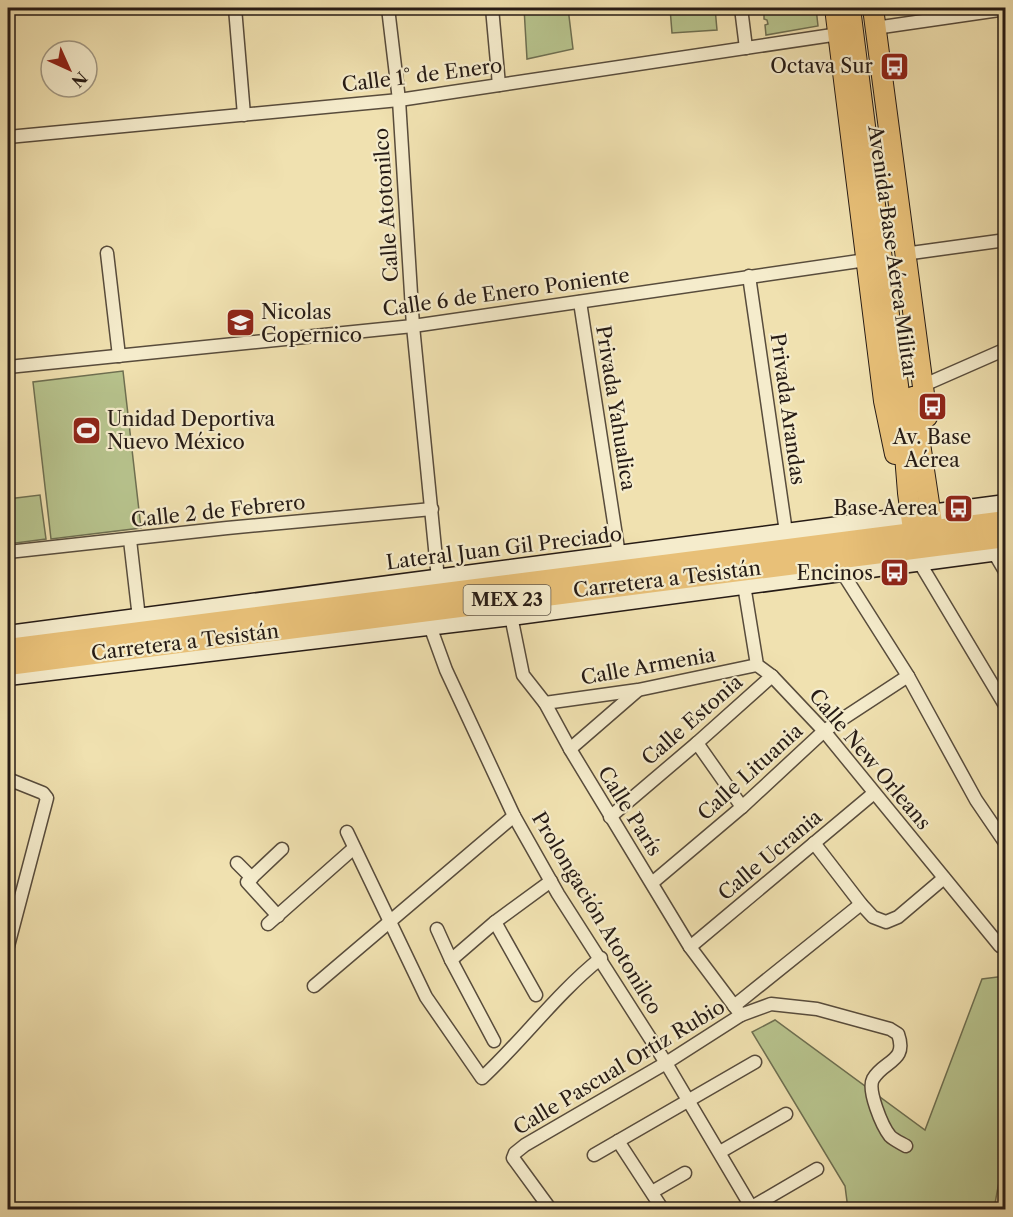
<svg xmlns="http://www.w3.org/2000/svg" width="1013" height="1217" font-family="'Libre Caslon Text',serif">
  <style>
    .green { fill: #b7c38d; stroke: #6e6f51; stroke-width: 1.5 }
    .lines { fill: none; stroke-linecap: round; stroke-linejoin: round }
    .street-casing { stroke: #584c3c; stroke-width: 15 }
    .secondary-casing { stroke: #261b15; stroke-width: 21 }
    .primary-casing { stroke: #261b15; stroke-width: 22 }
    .street { stroke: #f5eccc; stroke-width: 12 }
    .secondary { stroke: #f5eccc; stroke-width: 18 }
    .primary { stroke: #e8c078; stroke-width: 20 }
    .labels { text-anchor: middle; stroke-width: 4.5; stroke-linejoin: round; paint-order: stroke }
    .shield { fill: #f5eccc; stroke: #645a4c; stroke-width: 1.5 }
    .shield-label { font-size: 18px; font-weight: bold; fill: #261b15 }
    .poi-label { font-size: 20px; fill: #261b15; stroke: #f5eccc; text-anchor: end }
    .street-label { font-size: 20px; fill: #261b15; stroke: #f5eccc }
  </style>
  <rect width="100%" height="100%" fill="#f0e1b0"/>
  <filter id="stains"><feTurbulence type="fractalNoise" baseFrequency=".00333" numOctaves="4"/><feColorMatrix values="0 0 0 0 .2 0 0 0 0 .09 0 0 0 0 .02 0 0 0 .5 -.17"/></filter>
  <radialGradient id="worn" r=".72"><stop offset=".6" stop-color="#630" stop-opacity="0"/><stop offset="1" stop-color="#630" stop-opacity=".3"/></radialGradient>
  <!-- green -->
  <g class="green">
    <polygon points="524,8 568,8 573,49 527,59"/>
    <polygon points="670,8 715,8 717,30 672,33"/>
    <polygon points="764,8 816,8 818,26 766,35 765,25 768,24 767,20 764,19"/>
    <polygon points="123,371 141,528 51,539 33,382"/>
    <polygon points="40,495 46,539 8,544 8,499"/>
    <polygon points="1005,976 1005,1149 994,1209 848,1209 845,1186 752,1032 775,1020 925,1130 982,979"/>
  </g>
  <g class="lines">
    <defs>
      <g id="street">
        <polyline points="235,8 244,115"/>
        <polyline points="388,8 399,100 413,326 438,579"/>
        <polyline points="492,8 499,85"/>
        <polyline points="741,8 746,48"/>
        <polyline points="875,28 1006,9"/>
        <polyline points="8,137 399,100 839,34"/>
        <polyline points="107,253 119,356"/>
        <polyline points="904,254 1006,240"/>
        <polyline points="749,276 787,539"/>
        <polyline points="580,302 619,555"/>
        <polyline points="8,367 413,326 866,260"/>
        <polyline points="924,385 1006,349"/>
        <polyline points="130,540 139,618"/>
        <polyline points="993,551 1006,573"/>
        <polyline points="8,552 227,528 432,509"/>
        <polyline points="918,560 1006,707"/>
        <polyline points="842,572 908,676 976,800 1006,844"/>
        <polyline points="744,585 757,665 772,676 824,731 1000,946"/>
        <polyline points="511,616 523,675 545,703 570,749 690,947 741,1015"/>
        <polyline points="430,626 446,670 514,816 558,894 666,1063 753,1210"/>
        <polyline points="545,703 638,690 757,665"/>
        <polyline points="697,743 742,807"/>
        <polyline points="570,749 637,691"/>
        <polyline points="8,779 43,793 47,798 8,946"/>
        <polyline points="610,817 697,743 772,676"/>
        <path d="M347,832L426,997L482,1078C523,1040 556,994 601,958"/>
        <polyline points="814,843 861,904 873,917 886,922 898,917 944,878"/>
        <polyline points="237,863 252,878"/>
        <polyline points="652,883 742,807 824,731 908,676"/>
        <polyline points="278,916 247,882 282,849"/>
        <polyline points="495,922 536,995"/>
        <polyline points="268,924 354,848"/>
        <polyline points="437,929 451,960 494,1041"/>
        <polyline points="690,947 874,793"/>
        <polyline points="451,960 495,922 551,881"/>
        <polyline points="314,986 514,816"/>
        <polyline points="734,1006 861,904"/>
        <polyline points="618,1141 663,1210"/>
        <polyline points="720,1152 786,1114"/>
        <polyline points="594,1155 755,1062"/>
        <polyline points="652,1192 685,1173"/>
        <polyline points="752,1207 817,1169"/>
        <path d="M551,1210L513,1158L515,1153L525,1145L666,1063L741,1015L771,1004L817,1009L890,1029L898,1034C908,1062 884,1060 873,1079C867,1090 882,1126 890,1136C894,1140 901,1143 906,1146"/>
      </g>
      <g id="secondary">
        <polyline points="8,635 1006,504"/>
        <polyline points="8,676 511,616 1006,550"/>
      </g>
      <g id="primary">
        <polyline points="835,8 884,401 895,454"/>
        <polyline points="850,8 902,417 908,493 915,544"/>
        <polyline points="873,8 927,417"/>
        <polyline points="913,397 935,543"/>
        <polyline points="8,649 1006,521"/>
        <polyline points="8,665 1006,537"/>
      </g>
    </defs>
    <!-- street casing -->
    <use href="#street" class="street-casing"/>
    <!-- secondary casing -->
    <use href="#secondary" class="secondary-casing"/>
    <!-- primary casing -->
    <use href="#primary" class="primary-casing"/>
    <!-- street -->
    <use href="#street" class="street"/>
    <!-- secondary -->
    <use href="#secondary" class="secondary"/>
    <!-- primary -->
    <use href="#primary" class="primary"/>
  </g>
  <!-- icons -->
  <defs>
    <symbol id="bus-square" viewBox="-11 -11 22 22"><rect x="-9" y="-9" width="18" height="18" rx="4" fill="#8f2418" stroke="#f5eccc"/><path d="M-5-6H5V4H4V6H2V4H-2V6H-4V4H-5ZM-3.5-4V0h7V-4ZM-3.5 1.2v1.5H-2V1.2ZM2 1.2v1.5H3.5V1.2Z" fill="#fff"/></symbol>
    <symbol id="school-square" viewBox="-11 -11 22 22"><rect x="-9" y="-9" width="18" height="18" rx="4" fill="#8f2418" stroke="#f5eccc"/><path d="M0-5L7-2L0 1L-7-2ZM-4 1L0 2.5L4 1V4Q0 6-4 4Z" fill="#fff"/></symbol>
    <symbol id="stadium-square" viewBox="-11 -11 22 22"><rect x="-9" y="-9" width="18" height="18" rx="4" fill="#8f2418" stroke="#f5eccc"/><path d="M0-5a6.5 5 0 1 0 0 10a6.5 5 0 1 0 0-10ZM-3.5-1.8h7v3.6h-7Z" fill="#fff"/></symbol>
  </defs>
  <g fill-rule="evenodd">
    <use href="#bus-square" x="878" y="50" width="33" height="33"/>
    <use href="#school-square" x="224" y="306" width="33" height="33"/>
    <use href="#bus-square" x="916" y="390" width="33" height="33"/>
    <use href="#stadium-square" x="70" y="414" width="33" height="33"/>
    <use href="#bus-square" x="942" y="492" width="33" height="33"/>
    <use href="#bus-square" x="878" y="556" width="33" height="33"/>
  </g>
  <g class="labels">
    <!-- shield labels -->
    <rect class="shield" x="463.5" y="585" width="87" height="30" rx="4.5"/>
    <g class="shield-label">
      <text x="507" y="606">MEX 23</text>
    </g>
    <!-- poi labels -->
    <g class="poi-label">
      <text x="873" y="73">Octava Sur</text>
      <text x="261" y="319" text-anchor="start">Nicolas<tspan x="261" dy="23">Copernico</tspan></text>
      <text x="107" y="426" text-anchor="start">Unidad Deportiva<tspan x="107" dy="23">Nuevo México</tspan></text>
      <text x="932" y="444" text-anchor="middle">Av. Base<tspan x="932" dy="23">Aérea</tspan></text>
      <text x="938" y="515">Base Aerea</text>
      <text x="873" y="580">Encinos</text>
    </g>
    <!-- street labels -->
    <g class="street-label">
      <text transform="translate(422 75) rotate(-7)" y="7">Calle 1° de Enero</text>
      <text transform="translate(386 205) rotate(-94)" y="7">Calle Atotonilco</text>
      <text transform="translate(893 252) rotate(82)" y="7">Avenida Base Aérea Militar</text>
      <text transform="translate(506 292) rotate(-8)" y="7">Calle 6 de Enero Poniente</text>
      <text transform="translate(616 408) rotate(81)" y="7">Privada Yahualica</text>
      <text transform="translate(788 409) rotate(82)" y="7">Privada Arandas</text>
      <text transform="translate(218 511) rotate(-6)" y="7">Calle 2 de Febrero</text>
      <text transform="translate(504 548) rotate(-7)" y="7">Lateral Juan Gil Preciado</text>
      <text transform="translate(667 579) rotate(-7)" y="7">Carretera a Tesistán</text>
      <text transform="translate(185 642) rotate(-7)" y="7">Carretera a Tesistán</text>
      <text transform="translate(648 666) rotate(-10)" y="7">Calle Armenia</text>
      <text transform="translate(692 720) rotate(-41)" y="7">Calle Estonia</text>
      <text transform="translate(870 759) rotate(50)" y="7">Calle New Orleans</text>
      <text transform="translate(750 772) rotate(-42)" y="7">Calle Lituania</text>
      <text transform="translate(630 811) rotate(58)" y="7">Calle París</text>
      <text transform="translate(770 855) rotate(-40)" y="7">Calle Ucrania</text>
      <text transform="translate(597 913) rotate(59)" y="7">Prolongación Atotonilco</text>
      <text transform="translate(619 1067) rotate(-31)" y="7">Calle Pascual Ortiz Rubio</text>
    </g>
  </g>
  <!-- margin -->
  <rect width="1013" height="1217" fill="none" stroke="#f0e1b0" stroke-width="30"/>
  <rect x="9" y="9" width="995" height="1199" fill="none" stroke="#261b15" stroke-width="3"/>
  <rect x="15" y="15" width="983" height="1187" fill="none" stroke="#261b15" stroke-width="1.5"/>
  <!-- north arrow -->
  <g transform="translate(69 69) rotate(135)"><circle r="28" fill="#f5eccc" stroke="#a29883" stroke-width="1.5"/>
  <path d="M0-4.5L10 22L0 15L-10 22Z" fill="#8f2418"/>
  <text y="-9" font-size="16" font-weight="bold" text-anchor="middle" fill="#261b15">N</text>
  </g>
  <rect width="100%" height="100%" filter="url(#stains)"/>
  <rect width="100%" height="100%" fill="url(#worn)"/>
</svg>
